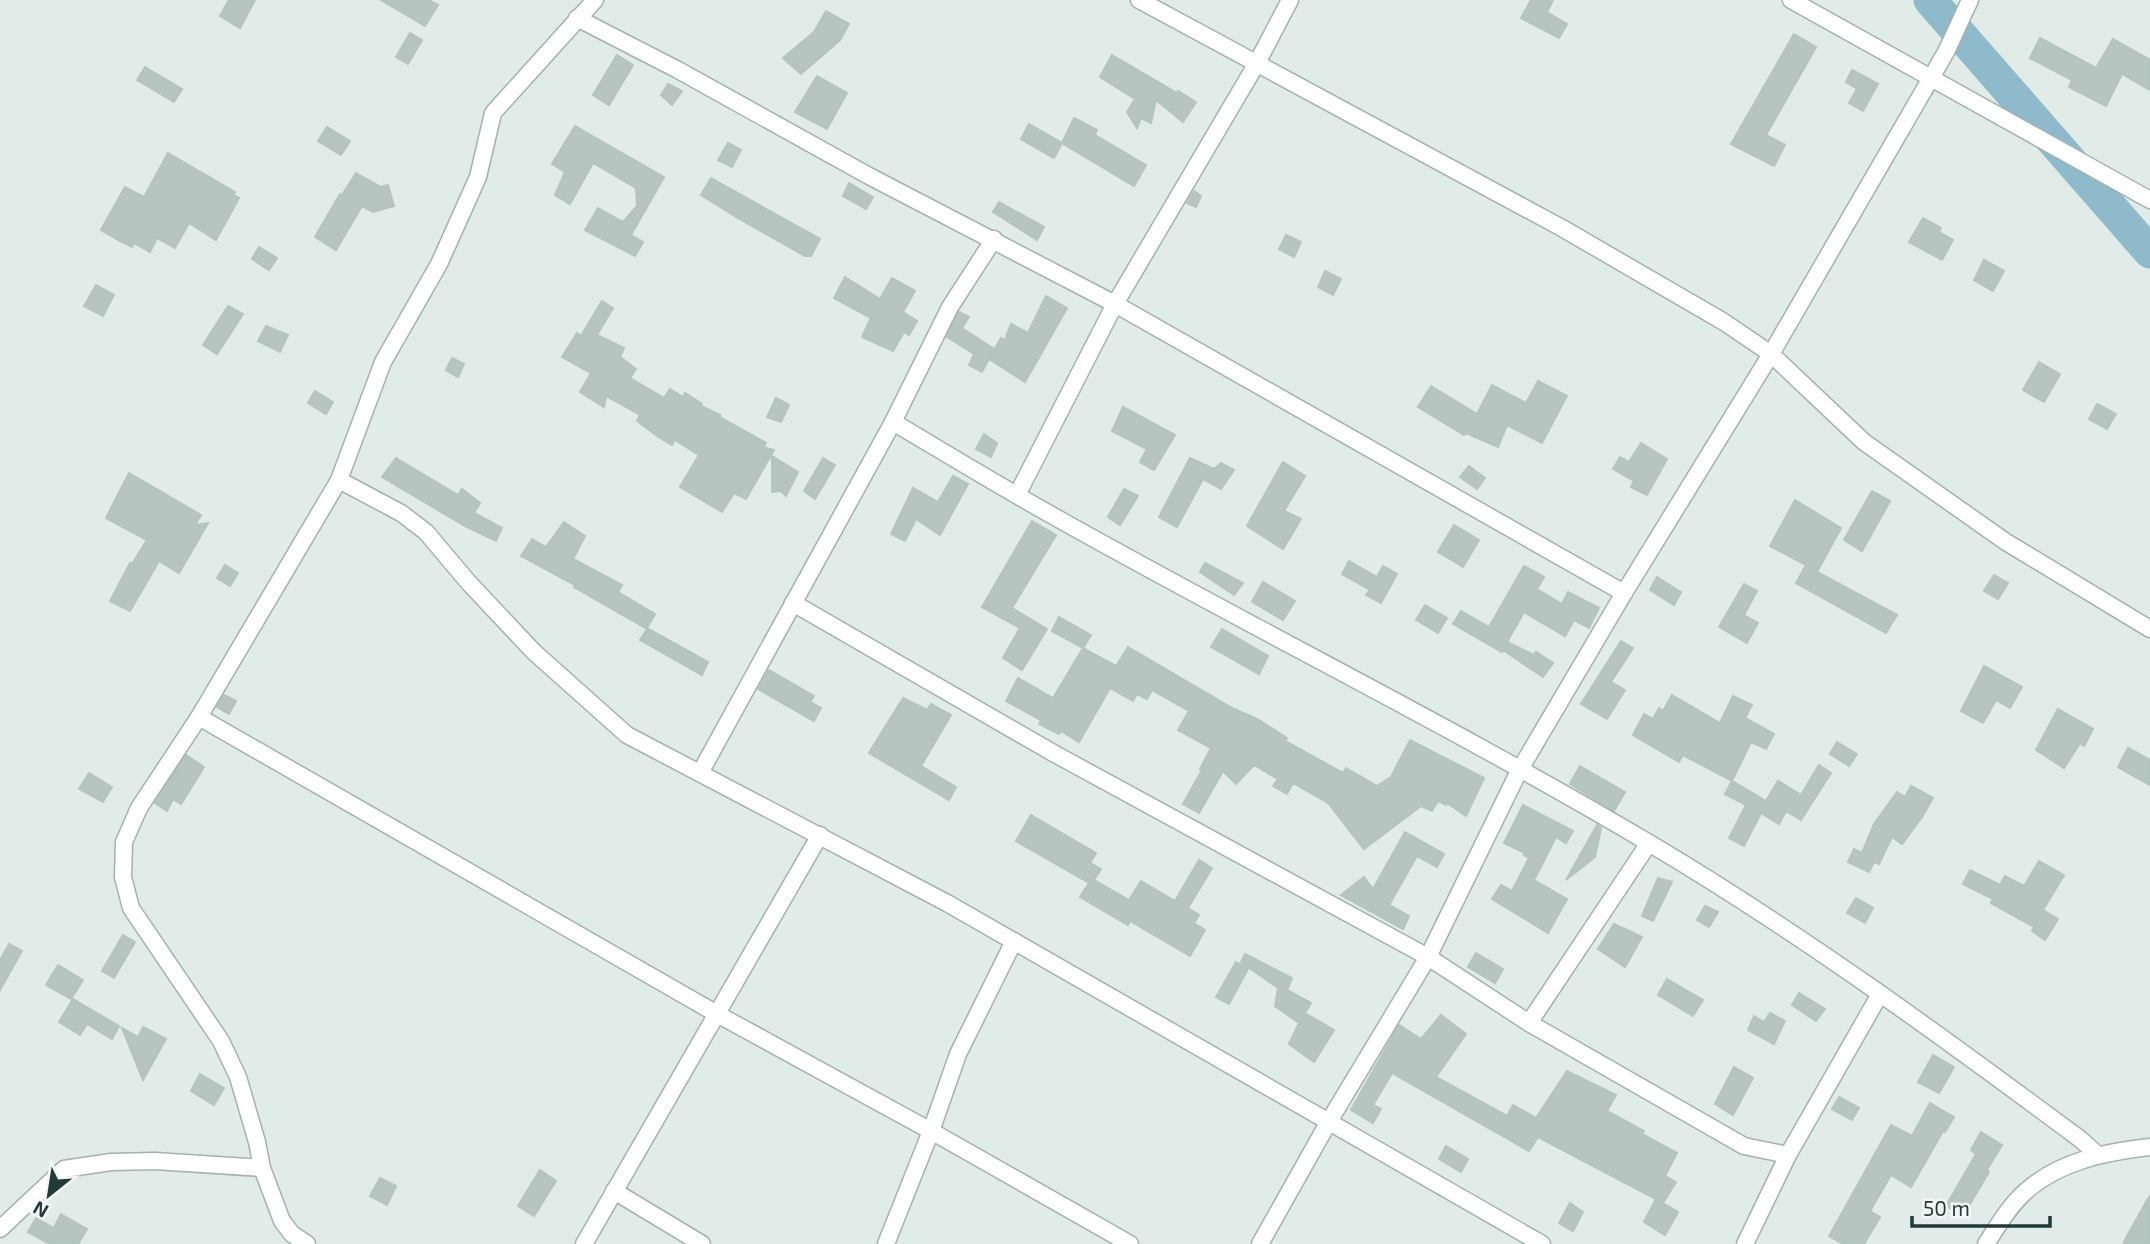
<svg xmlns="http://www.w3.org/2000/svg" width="2150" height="1244" font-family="'Exo 2',sans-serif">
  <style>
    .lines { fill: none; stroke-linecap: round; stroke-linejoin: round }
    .river { stroke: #8ebacb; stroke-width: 33 }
    .building { fill: #b7c5c1; stroke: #b4c4bf; stroke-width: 2 }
    .minor-casing { stroke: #a4b2af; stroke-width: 19 }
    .minor { stroke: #fff; stroke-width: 16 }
  </style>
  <rect width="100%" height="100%" fill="#e1ebe8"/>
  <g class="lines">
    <!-- river -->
    <polyline class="river" points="1930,0 2150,252"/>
  </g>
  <!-- building -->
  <g class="building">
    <polygon points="229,0 255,0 240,28 220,16"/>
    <polygon points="381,0 429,0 438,5 425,26"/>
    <polygon points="1531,0 1553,0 1547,12 1567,24 1559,38 1521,18"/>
    <polygon points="826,11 849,24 840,40 801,74 783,58 814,32"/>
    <polygon points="410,33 422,40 408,64 396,57"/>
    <polygon points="1794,34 1816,47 1766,135 1785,145 1774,166 1731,144"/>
    <polygon points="2040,38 2096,68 2113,39 2150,60 2150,90 2122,74 2106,106 2069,87 2072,80 2030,58"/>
    <polygon points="617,55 633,65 609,105 593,95"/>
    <polygon points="1112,55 1177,93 1178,91 1196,102 1183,122 1156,100 1151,123 1141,118 1137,128 1127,112 1135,99 1100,77"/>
    <polygon points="145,67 182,89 174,102 137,80"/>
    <polygon points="1852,70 1878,84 1863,111 1849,103 1857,89 1846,82"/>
    <polygon points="817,76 847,93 827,129 795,112"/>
    <polygon points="668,84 682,91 672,105 661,95"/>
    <polygon points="1074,118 1097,130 1095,135 1146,165 1134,186 1062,143"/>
    <polygon points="1029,124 1062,143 1054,158 1021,139"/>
    <polygon points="575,126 664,177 631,235 643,242 635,256 585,230 598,208 623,222 637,206 636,188 593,163 570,204 555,195 565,172 552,164"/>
    <polygon points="327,127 350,141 341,155 318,141"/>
    <polygon points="728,143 741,150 732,167 718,160"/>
    <polygon points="168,153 235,192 233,195 239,198 216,240 189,223 175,248 157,238 150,252 134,243 132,247 120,241 101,230 125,187 144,197"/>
    <polygon points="356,173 381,187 388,185 394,206 373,212 362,206 336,250 315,237 340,194 342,195"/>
    <polygon points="711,178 820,239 811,256 805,256 736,217 701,195"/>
    <polygon points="849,183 873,197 866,209 843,196"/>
    <polygon points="1194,191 1201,196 1196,207 1187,203"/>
    <polygon points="999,202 1044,227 1037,240 993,212"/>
    <polygon points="1923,218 1941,228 1939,232 1953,240 1942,260 1909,242"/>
    <polygon points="1286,235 1301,242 1294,257 1279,249"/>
    <polygon points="259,247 277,258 269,270 252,259"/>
    <polygon points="1984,260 2004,271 1993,291 1974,280"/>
    <polygon points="1325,271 1341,279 1333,295 1318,287"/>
    <polygon points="845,277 880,299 892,278 915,291 903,312 917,321 909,335 904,332 893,351 862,337 871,318 834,298"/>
    <polygon points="96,285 114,295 103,316 84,306"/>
    <polygon points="1046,296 1067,308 1025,382 989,359 1001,338 1005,340 1011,324 1028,333"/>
    <polygon points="602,301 613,308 597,335 624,348 620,357 636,369 630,378 664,398 670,389 683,397 685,393 702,404 701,406 720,415 720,417 766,443 763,447 774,450 746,499 734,493 722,512 680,487 699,455 675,440 672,445 660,438 637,421 640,415 606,396 604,407 580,392 591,373 562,357 577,333 581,336"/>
    <polygon points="228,306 243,314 217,354 203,345"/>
    <polygon points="959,312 969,317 962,328 994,349 982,372 969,365 974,354 947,337"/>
    <polygon points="266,326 288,335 280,352 258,341"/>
    <polygon points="452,358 464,364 458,377 446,370"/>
    <polygon points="2039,362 2060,374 2044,402 2023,390"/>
    <polygon points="1538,381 1567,396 1542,443 1507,425 1498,447 1466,433 1464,435 1418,407 1431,386 1477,414 1492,385 1526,403"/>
    <polygon points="315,391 333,402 326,414 308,403"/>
    <polygon points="776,398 789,405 781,422 767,417"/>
    <polygon points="2097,404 2116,414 2107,429 2089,419"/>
    <polygon points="1123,407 1175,435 1154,470 1140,462 1147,449 1112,431"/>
    <polygon points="984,434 997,443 991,457 976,449"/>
    <polygon points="1641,443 1667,459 1647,495 1631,487 1634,481 1613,469 1620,457 1629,462"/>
    <polygon points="772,456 798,472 786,496 781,491 772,492"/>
    <polygon points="396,458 458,495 462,489 480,503 474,513 502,528 496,541 465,526 382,477"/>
    <polygon points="823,458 835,465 815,499 804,491"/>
    <polygon points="1190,458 1214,469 1221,463 1234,470 1221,489 1203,479 1177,527 1159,517"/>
    <polygon points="1283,462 1305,476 1284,511 1301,519 1283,549 1247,526"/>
    <polygon points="1469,466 1485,478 1477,489 1460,477"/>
    <polygon points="129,473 201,515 195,525 208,523 179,573 159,561 130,611 110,601 130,563 132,564 147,540 106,518"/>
    <polygon points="953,476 968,484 940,535 916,519 905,541 891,534 913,488 938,502"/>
    <polygon points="1124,489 1138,496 1120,525 1108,517"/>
    <polygon points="1872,491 1890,501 1862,551 1844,540"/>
    <polygon points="1795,500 1841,528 1817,572 1897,615 1886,633 1796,583 1806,565 1770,546"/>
    <polygon points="1032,521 1056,535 1012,608 1047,629 1022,670 1003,658 1020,628 982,607"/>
    <polygon points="564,522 585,536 573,559 622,585 618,592 655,614 647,628 708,662 702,675 640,640 647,629 574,587 575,585 521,556 532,539 546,547"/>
    <polygon points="1454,525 1479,540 1463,567 1438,552"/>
    <polygon points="1349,561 1377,577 1383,566 1397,574 1381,603 1366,595 1370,590 1342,574"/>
    <polygon points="1205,563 1243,583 1234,595 1200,572"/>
    <polygon points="225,565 238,573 230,586 217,578"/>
    <polygon points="1524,566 1544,577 1537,589 1562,604 1568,592 1599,608 1589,628 1574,620 1565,636 1524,612 1507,642 1534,655 1536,652 1553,663 1543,677 1503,650 1502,652 1453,624 1461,611 1489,627"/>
    <polygon points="1994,575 2008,583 1998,599 1984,591"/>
    <polygon points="1657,577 1681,592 1674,605 1650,590"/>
    <polygon points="1263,582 1295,601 1283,620 1252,602"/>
    <polygon points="1744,584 1757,591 1744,615 1758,623 1747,643 1719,627"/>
    <polygon points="1425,605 1447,618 1438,633 1416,620"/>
    <polygon points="1059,617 1091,635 1083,648 1052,631"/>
    <polygon points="1222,629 1268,656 1259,674 1211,647"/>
    <polygon points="1621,641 1633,648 1611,682 1625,690 1607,719 1581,704"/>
    <polygon points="1128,647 1234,709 1257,719 1287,738 1285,741 1343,773 1346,768 1377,786 1391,777 1410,740 1484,778 1466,816 1447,803 1446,805 1438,801 1432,811 1421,806 1364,849 1328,803 1293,783 1287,794 1273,786 1278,779 1254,765 1236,784 1223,771 1199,813 1183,804 1202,770 1200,769 1211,748 1178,730 1189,711 1152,690 1147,699 1137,694 1133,701 1110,688 1079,742 1061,731 1059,734 1039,724 1041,720 1006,701 1018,678 1053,698 1083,648 1116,666"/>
    <polygon points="1984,666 2022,687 2010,708 1996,700 1983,723 1961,711"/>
    <polygon points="769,670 814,696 810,702 821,708 814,721 758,689"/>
    <polygon points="224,695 236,701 229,714 217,707"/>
    <polygon points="1672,695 1720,723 1733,696 1752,705 1745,718 1774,734 1766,749 1751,742 1732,781 1683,755 1679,762 1633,735 1644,714 1653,719 1659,708 1663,711"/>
    <polygon points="903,698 927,710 931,704 951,715 921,766 956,787 949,800 869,753"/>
    <polygon points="2058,709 2093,729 2084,746 2080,743 2064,768 2036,750"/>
    <polygon points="1837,742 1857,754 1849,766 1830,754"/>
    <polygon points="2128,748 2150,760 2150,785 2118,767"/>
    <polygon points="186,755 204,767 181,804 173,799 167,811 155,803"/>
    <polygon points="1819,765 1831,773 1801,820 1786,811 1779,824 1761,813 1744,846 1729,838 1746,805 1725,794 1732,781 1766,801 1778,781 1801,795"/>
    <polygon points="1580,766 1625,792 1614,811 1570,784"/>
    <polygon points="89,773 112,787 103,802 79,789"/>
    <polygon points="1911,786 1933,798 1922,817 1902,844 1892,837 1879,864 1874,862 1869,872 1848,862 1854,849 1862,853 1874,824 1897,792 1905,797"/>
    <polygon points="1523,805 1573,831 1566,843 1556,837 1534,880 1567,899 1548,933 1492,899 1501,885 1512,891 1529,858 1524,855 1525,853 1504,843"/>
    <polygon points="1031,815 1096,853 1090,863 1101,869 1094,880 1129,900 1141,881 1175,901 1199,860 1212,868 1188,908 1199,915 1194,923 1205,930 1190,956 1130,921 1128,925 1080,897 1089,883 1016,841"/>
    <polygon points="1597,825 1601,828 1595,857 1566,880"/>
    <polygon points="1405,832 1444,854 1437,867 1417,856 1389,905 1409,916 1403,929 1341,895 1364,877 1373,889"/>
    <polygon points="2039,861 2064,875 2043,910 2058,919 2045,940 2032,931 2034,927 1991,903 1993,899 1963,884 1970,870 2000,885 2005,876 2024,886"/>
    <polygon points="1658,878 1672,882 1653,921 1642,916"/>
    <polygon points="1856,898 1873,908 1865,923 1847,913"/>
    <polygon points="1705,906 1718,912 1709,927 1697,920"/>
    <polygon points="1614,924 1642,937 1625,967 1598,949"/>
    <polygon points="123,935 135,942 114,978 102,971"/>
    <polygon points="9,944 22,951 0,990 0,960"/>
    <polygon points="1476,953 1503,969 1495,983 1468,967"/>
    <polygon points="1245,954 1292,978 1287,990 1311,1003 1305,1013 1334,1030 1314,1062 1289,1044 1299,1023 1275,1006 1278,988 1241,962"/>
    <polygon points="1236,962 1248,969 1229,1004 1216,997"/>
    <polygon points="58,965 83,980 71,999 46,985"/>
    <polygon points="1667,979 1703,1000 1693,1016 1658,995"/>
    <polygon points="1799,993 1825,1009 1816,1021 1792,1005"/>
    <polygon points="73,999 119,1026 112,1039 87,1024 80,1035 59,1022"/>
    <polygon points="1770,1013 1785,1021 1774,1044 1748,1030 1754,1016 1764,1022"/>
    <polygon points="1441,1015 1466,1034 1436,1077 1507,1116 1513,1105 1536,1118 1567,1071 1616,1095 1607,1111 1644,1131 1642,1134 1677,1153 1665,1176 1676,1182 1663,1203 1678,1212 1665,1235 1644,1222 1656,1199 1538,1137 1529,1151 1392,1073 1373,1105 1381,1109 1373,1123 1351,1110 1399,1025 1421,1039"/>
    <polygon points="143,1027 166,1039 143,1080 122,1028 138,1037"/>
    <polygon points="1933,1055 1954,1067 1939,1093 1918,1082"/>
    <polygon points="1734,1067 1753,1078 1733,1115 1715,1104"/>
    <polygon points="200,1074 224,1088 214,1105 191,1091"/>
    <polygon points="1839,1097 1859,1108 1852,1120 1832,1109"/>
    <polygon points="1930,1103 1954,1117 1945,1132 1943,1131 1911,1187 1891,1175 1870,1211 1880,1217 1864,1244 1843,1244 1829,1236 1891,1125 1912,1136"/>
    <polygon points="1981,1132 2002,1145 1987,1170 1989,1172 1963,1216 1946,1206 1976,1154 1971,1150"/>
    <polygon points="1446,1146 1468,1159 1461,1172 1439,1159"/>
    <polygon points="540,1170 556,1181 534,1216 518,1206"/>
    <polygon points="380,1178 396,1186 387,1205 370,1196"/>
    <polygon points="2150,1195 2150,1244 2123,1244 2127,1236"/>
    <polygon points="1570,1203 1583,1212 1573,1231 1559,1223"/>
    <polygon points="61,1214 87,1229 78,1244 50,1244 28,1232 36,1218 54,1228"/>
  </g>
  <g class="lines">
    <defs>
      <g id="minor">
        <polyline points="1139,0 1562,228 1724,322 1771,354 1931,78 2150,200"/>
        <polyline points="1791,0 1931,78 1947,50 1970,0"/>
        <polyline points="577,18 678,70 869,176 1115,304 1624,593"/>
        <path d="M893,422C947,454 1001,487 1055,517C1252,628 1455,728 1649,843C1799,932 1940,1035 2080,1139L2098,1155"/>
        <polyline points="339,480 401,513 426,532 469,583 534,652 627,735 947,903 1542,1244"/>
        <polyline points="1017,495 1115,304 1257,63 1290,0"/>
        <polyline points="793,603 1055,754 1428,957 1529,1023 1744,1146 1788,1155"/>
        <polyline points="199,717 717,1014 931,1131 1130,1244"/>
        <polyline points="700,773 893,422 950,307 994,239"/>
        <polyline points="1529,1023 1649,843"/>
        <polyline points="614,1191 702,1244"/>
        <polyline points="0,1229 64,1169 111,1162 155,1161 262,1168"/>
        <polyline points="307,1244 292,1234 282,1221 262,1168 257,1142 238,1077 221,1041 131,908 123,877 124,842 139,808 199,717 339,480 383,362 439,264 478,177 493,113 595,0"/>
        <polyline points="584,1244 820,835"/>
        <polyline points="886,1244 931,1131 958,1054 1014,941"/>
        <polyline points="1260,1244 1328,1123 1428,957 1519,771 1624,593 1771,354 1864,442 2006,542 2150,629"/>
        <polyline points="1745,1244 1788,1155 1880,994"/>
        <path d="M1986,1244C1997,1227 2010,1205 2025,1192C2059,1161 2106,1152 2150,1147"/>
      </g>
    </defs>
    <!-- minor casing -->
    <use href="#minor" class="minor-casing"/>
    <!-- minor -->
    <use href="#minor" class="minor"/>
  </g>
  <!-- north arrow -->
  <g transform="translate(49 1195) rotate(210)" stroke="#f2f7f5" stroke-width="5" paint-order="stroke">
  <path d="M0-5L12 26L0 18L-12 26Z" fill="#233a36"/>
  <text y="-10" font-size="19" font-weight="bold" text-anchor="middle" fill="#233a36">N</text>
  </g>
  <!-- scale -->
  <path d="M1912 1216v10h138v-10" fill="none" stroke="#233a36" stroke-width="3.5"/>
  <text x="1923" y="1216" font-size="21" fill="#233a36" stroke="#f2f7f5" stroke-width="5" paint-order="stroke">50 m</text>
</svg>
